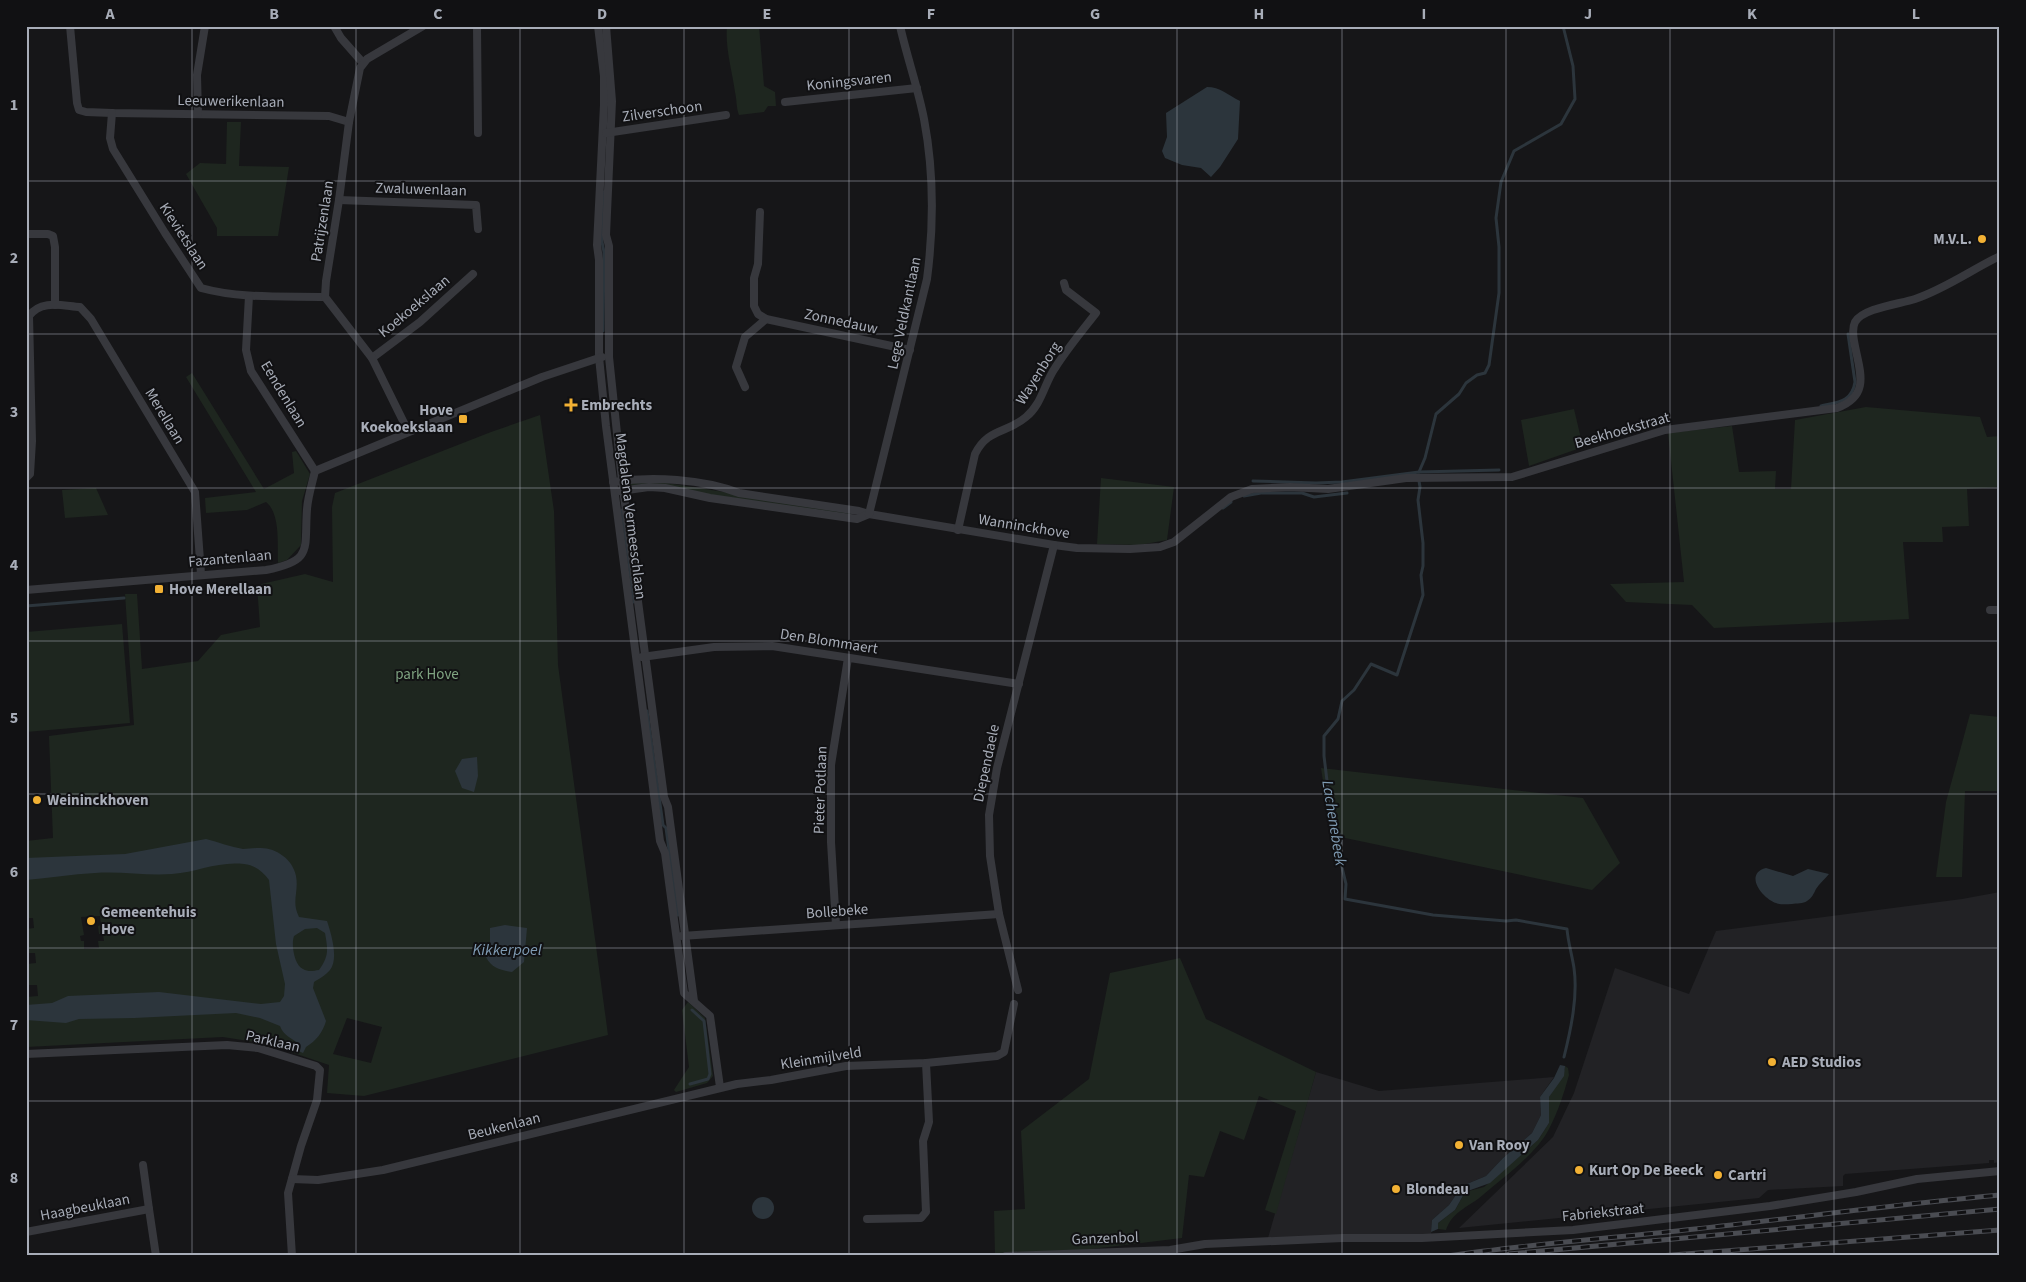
<svg xmlns="http://www.w3.org/2000/svg" width="2026" height="1282" font-family="'Source Sans 3',sans-serif">
  <style>
    .built { fill: #222225 }
    .green { fill: #1e261f; fill-rule: evenodd }
    .water { fill: #2c353c; fill-rule: evenodd }
    .lines { fill: none; stroke-linecap: round; stroke-linejoin: round }
    .stream { stroke: #2c353c; stroke-width: 3 }
    .street { stroke: #37383d; stroke-width: 8 }
    .rail-casing { stroke: #4a4c52; stroke-width: 5 }
    .rail { stroke: #111113; stroke-width: 3; stroke-dasharray: 9; stroke-linecap: butt }
    .grid { fill: none; stroke: #a8adb8; stroke-width: 1; stroke-opacity: 0.55 }
    .poi-dot { fill: #f2b134; stroke: #111113; stroke-width: 2 }
    .labels { text-anchor: middle; stroke-width: 4; stroke-linejoin: round; paint-order: stroke }
    .street-label { font-size: 15px; fill: #a8adb8; stroke: #111113 }
    .poi-label { font-size: 15px; font-weight: bold; fill: #a8adb8; stroke: #111113; text-anchor: start }
    .park-label { font-size: 15px; fill: #7fa381; stroke: #111113 }
    .water-label { font-size: 16px; font-style: italic; fill: #7f9bb3; stroke: #111113 }
    .neatline { fill: none; stroke: #a8adb8; stroke-width: 2 }
    .grid-label { font-size: 16px; text-anchor: middle; font-weight: bold; fill: #a8adb8 }
  </style>
  <rect width="100%" height="100%" fill="#161618"/>
  <!-- built -->
  <g class="built">
    <polygon points="2000,892 2000,1162 1994,1163 1994,1160 1989,1160 1989,1163 1845,1174 1843,1176 1843,1186 1768,1190 1759,1198 1459,1228 1553,1137 1574,1093 1615,968 1689,994 1716,931 1962,899"/>
    <polygon points="1316,1072 1379,1091 1554,1077 1540,1097 1541,1115 1532,1133 1503,1158 1486,1176 1462,1186 1449,1205 1432,1220 1431,1237 1268,1238"/>
  </g>
  <!-- green -->
  <g class="green">
    <path d="M727,26H759L764,86L775,92L776,106H768L764,112L739,115C736,107 737,100 735,92C732,70 725,48 727,26Z"/>
    <polygon points="227,122 241,122 239,166 289,167 278,236 217,236 217,228 186,174 200,163 226,164"/>
    <path d="M192,373L264,489L294,473L292,452L296,451L310,474L302,501L301,545L287,560L278,563C277,546 281,514 266,502L247,510L206,513L205,498L256,492L186,377Z"/>
    <polygon points="1866,407 1980,417 1987,437 2000,436 2000,487 1967,489 1969,526 1942,527 1943,542 1903,542 1909,619 1714,628 1692,605 1626,602 1610,584 1684,582 1668,433 1732,426 1739,472 1776,471 1775,489 1791,489 1795,420"/>
    <polygon points="1574,409 1583,447 1529,466 1521,420"/>
    <path d="M540,415L554,511L558,665L608,1035L364,1096L327,1093L329,1065L267,1044L223,1037L26,1047V997L38,996L37,985H28L27,964L36,963L35,953H26V945H28L26,929L34,928L33,918H28L26,909V841L53,838L49,736L134,725L125,594H137L142,669L198,661L221,635L260,627L257,585L305,574L333,582L332,507L335,493L491,432ZM100,916L101,925L98,926L99,934H103L104,941H98L99,948L84,949V941H81L80,936L84,935L81,917ZM347,1018L382,1027L371,1063L333,1054Z"/>
    <polygon points="1101,478 1174,487 1167,540 1139,545 1097,544"/>
    <polygon points="654,481 851,512 851,517 698,493 649,484 629,486 629,483"/>
    <polygon points="96,488 108,515 65,518 62,490"/>
    <polygon points="122,624 130,723 26,732 26,632"/>
    <polygon points="1970,714 2000,717 2000,791 1965,791 1962,877 1936,877 1946,802"/>
    <polygon points="1321,768 1583,798 1620,863 1592,890 1331,835"/>
    <polygon points="1180,958 1206,1019 1316,1072 1276,1214 1265,1210 1296,1111 1259,1096 1244,1140 1220,1131 1204,1177 1189,1175 1182,1238 1034,1256 995,1256 994,1211 1025,1209 1021,1131 1089,1079 1110,973"/>
    <polygon points="688,1002 705,1018 713,1076 707,1083 676,1092 674,1090 689,1067 682,1010"/>
    <path d="M1565,1066L1568,1068L1569,1075C1564,1093 1558,1112 1549,1129C1537,1153 1505,1176 1484,1194C1470,1207 1453,1210 1446,1230L1438,1229V1223L1455,1210L1465,1192L1484,1187L1538,1140L1549,1123V1097L1565,1069Z"/>
  </g>
  <!-- water -->
  <g class="water">
    <path d="M1207,87C1220,87 1228,95 1240,101L1238,139L1220,167L1211,177L1201,168L1182,165L1165,158L1162,151L1167,137L1166,113Z"/>
    <polygon points="477,757 478,776 474,792 462,788 455,771 462,759"/>
    <path d="M206,839C218,842 231,847 243,849C248,849 254,848 259,848C275,847 293,859 296,876C299,893 291,901 299,917L327,921C331,933 339,959 330,970C326,975 319,979 314,982L313,988L326,1021C323,1032 316,1041 306,1047L303,1053L296,1050L298,1043C291,1038 283,1035 280,1026L260,1018L236,1013L134,1018L79,1019L66,1023L26,1020V1005L52,1003L68,996L159,992L261,1004L280,1002L284,996L285,984L276,944L269,880C263,872 255,865 244,864C218,861 198,872 172,874C147,876 121,871 95,873C72,874 49,878 26,880V858L125,854ZM317,928L325,933C328,950 329,956 319,970C313,971 308,972 303,969C294,965 291,944 294,936L305,929Z"/>
    <path d="M1766,868L1793,876L1808,869L1829,874C1825,879 1819,884 1816,889C1814,893 1812,898 1807,901C1803,904 1797,903 1792,904C1787,904 1781,905 1776,903C1763,899 1743,874 1766,868Z"/>
    <path d="M505,925L527,928L524,962L512,972C501,970 491,968 486,957L490,944V928Z"/>
    <polygon points="1560,1065 1565,1066 1564,1076 1549,1097 1549,1123 1538,1140 1490,1183 1465,1192 1455,1210 1438,1223 1438,1229 1431,1232 1432,1220 1449,1205 1462,1186 1486,1176 1503,1158 1532,1133 1541,1115 1540,1097 1554,1078"/>
    <circle cx="763" cy="1208" r="11"/>
  </g>
  <g class="lines">
    <!-- stream -->
    <g class="stream">
      <polyline points="603,331 604,252 602,242 603,192"/>
      <path d="M1821,406C1838,402 1852,402 1855,382L1848,334"/>
      <polyline points="1419,472 1425,458 1436,414 1459,394 1466,383 1477,375 1485,373 1489,365 1499,293 1499,247 1496,218 1501,182 1514,151 1561,124 1575,99 1573,66 1563,26"/>
      <polyline points="1253,481 1316,483 1342,482 1419,472 1499,470"/>
      <path d="M1419,481L1420,487L1418,500L1423,543V566L1421,575L1423,595L1397,675L1371,664L1354,690L1342,701L1338,719L1324,736V756L1328,789L1334,819L1341,839L1340,859L1346,884L1345,899L1433,915L1506,921L1516,920L1567,929C1568,942 1572,955 1574,968C1578,996 1571,1029 1564,1057"/>
      <polyline points="1244,496 1261,493 1302,493 1314,497 1347,493"/>
      <polyline points="1223,508 1231,502"/>
      <polyline points="622,510 634,602"/>
      <polyline points="26,606 124,598"/>
      <polyline points="647,711 663,825 666,828 678,915"/>
      <polyline points="690,1084 708,1079 710,1074 704,1021 692,1010"/>
    </g>
    <!-- street -->
    <g class="street">
      <polyline points="70,26 77,103 79,110 86,112 112,113 329,116 349,122"/>
      <polyline points="334,26 341,38 363,63"/>
      <polyline points="477,26 478,133"/>
      <polyline points="598,26 604,76 604,105 597,245 599,260 599,357 606,426 660,841 665,853 684,993 710,1016 720,1087"/>
      <polyline points="606,26 612,101 606,235 609,246 609,357 622,481 664,797 668,807 694,1001"/>
      <polyline points="785,102 917,88"/>
      <path d="M112,113L110,138L113,149L165,233L201,288C241,299 284,296 325,297"/>
      <polyline points="198,114 197,75 205,26"/>
      <polyline points="606,133 726,115"/>
      <polyline points="339,200 476,205 478,229"/>
      <polyline points="760,212 758,264 754,278 754,306 758,314 766,319 910,350"/>
      <polyline points="26,234 48,234 53,236 55,247 55,305"/>
      <polyline points="249,296 246,350 251,371 315,471"/>
      <polyline points="372,358 420,322 473,274"/>
      <polyline points="745,387 736,367 745,337 766,319"/>
      <polyline points="408,431 372,358 325,297 326,281 339,200 349,122 360,68 367,59 423,26"/>
      <path d="M26,478L30,474L32,441L29,316C41,299 63,306 80,307L91,319L195,492L201,574"/>
      <path d="M613,482C652,476 703,479 739,493L859,511L869,514L1054,545L1077,548L1130,549L1160,547L1174,542L1231,497L1252,489L1290,487L1328,489L1406,478L1512,477L1665,430L1837,408C1872,395 1859,370 1854,341C1853,335 1852,328 1855,322C1863,308 1900,304 1915,299C1945,289 1971,270 2000,256"/>
      <polyline points="620,491 649,487 665,488 710,498 857,519 869,514"/>
      <path d="M869,514L927,279C934,225 934,172 924,119C918,88 907,57 900,26"/>
      <path d="M958,530L975,454C988,428 1006,434 1026,417C1042,404 1044,384 1055,368C1067,349 1082,331 1096,313L1066,290L1064,283"/>
      <path d="M26,590L266,570C314,561 304,549 307,509C308,496 312,484 315,471L542,377L602,357"/>
      <polyline points="1990,610 2000,610"/>
      <polyline points="642,657 714,647 772,646 1019,684"/>
      <polyline points="836,925 831,842 831,765 848,658"/>
      <polyline points="682,936 999,914"/>
      <polyline points="1018,990 999,914 990,856 989,815 997,768 1054,545"/>
      <polyline points="26,1054 227,1045 258,1048 316,1066 320,1070 317,1100 301,1146 288,1193 292,1256"/>
      <polyline points="292,1179 318,1180 383,1170 737,1084 771,1080 846,1066 926,1063 997,1056 1004,1052 1014,1004"/>
      <polyline points="149,1209 156,1256"/>
      <polyline points="867,1219 921,1218 926,1212 923,1141 929,1122 926,1063"/>
      <polyline points="26,1232 149,1209 143,1165"/>
      <polyline points="1006,1256 1170,1250 1205,1244 1343,1238 1422,1238 1573,1230 1770,1206 1856,1192 1917,1179 2000,1171"/>
    </g>
    <defs>
      <g id="rail">
        <polyline points="1509,1254 2000,1209"/>
        <path d="M1447,1256C1530,1244 1613,1238 1695,1229C1797,1218 1898,1204 2000,1195"/>
        <polyline points="1659,1256 2000,1230"/>
      </g>
    </defs>
    <!-- rail casing -->
    <use href="#rail" class="rail-casing"/>
    <!-- rail -->
    <use href="#rail" class="rail"/>
  </g>
  <!-- grid -->
  <path class="grid" d="M192,26V1256M356,26V1256M520,26V1256M684,26V1256M849,26V1256M1013,26V1256M1177,26V1256M1342,26V1256M1506,26V1256M1670,26V1256M1834,26V1256M26,181H2000M26,334H2000M26,488H2000M26,641H2000M26,794H2000M26,948H2000M26,1101H2000"/>
  <!-- markers -->
  <g class="poi-dot">
    <circle cx="1982" cy="239" r="5"/>
    <path d="M568.5 397.5h5v5h5v5h-5v5h-5v-5h-5v-5h5z"/>
    <rect x="458" y="414" width="10" height="10" rx="2.5"/>
    <rect x="154" y="584" width="10" height="10" rx="2.5"/>
    <circle cx="37" cy="800" r="5"/>
    <circle cx="91" cy="921" r="5"/>
    <circle cx="1772" cy="1062" r="5"/>
    <circle cx="1459" cy="1145" r="5"/>
    <circle cx="1579" cy="1170" r="5"/>
    <circle cx="1718" cy="1175" r="5"/>
    <circle cx="1396" cy="1189" r="5"/>
  </g>
  <g class="labels">
    <!-- street labels -->
    <g class="street-label">
      <text transform="translate(849 81) rotate(-6)" y="5">Koningsvaren</text>
      <text transform="translate(231 101) rotate(1)" y="5">Leeuwerikenlaan</text>
      <text transform="translate(662 111) rotate(-8)" y="5">Zilverschoon</text>
      <text transform="translate(421 189) rotate(2)" y="5">Zwaluwenlaan</text>
      <text transform="translate(322 221) rotate(-81)" y="5">Patrijzenlaan</text>
      <text transform="translate(184 236) rotate(57)" y="5">Kievietslaan</text>
      <text transform="translate(414 306) rotate(-40)" y="5">Koekoekslaan</text>
      <text transform="translate(904 313) rotate(-78)" y="5">Lege Veldkantlaan</text>
      <text transform="translate(841 321) rotate(12)" y="5">Zonnedauw</text>
      <text transform="translate(1038 373) rotate(-58)" y="5">Wayenborg</text>
      <text transform="translate(284 394) rotate(59)" y="5">Eendenlaan</text>
      <text transform="translate(165 416) rotate(59)" y="5">Merellaan</text>
      <text transform="translate(1622 430) rotate(-16)" y="5">Beekhoekstraat</text>
      <text transform="translate(631 516) rotate(83)" y="5">Magdalena Vermeeschlaan</text>
      <text transform="translate(1024 526) rotate(9)" y="5">Wanninckhove</text>
      <text transform="translate(230 558) rotate(-5)" y="5">Fazantenlaan</text>
      <text transform="translate(829 641) rotate(9)" y="5">Den Blommaert</text>
      <text transform="translate(986 763) rotate(-78)" y="5">Diependaele</text>
      <text transform="translate(820 790) rotate(-88)" y="5">Pieter Potlaan</text>
      <text transform="translate(837 911) rotate(-4)" y="5">Bollebeke</text>
      <text transform="translate(273 1041) rotate(13)" y="5">Parklaan</text>
      <text transform="translate(821 1058) rotate(-9)" y="5">Kleinmijlveld</text>
      <text transform="translate(504 1126) rotate(-14)" y="5">Beukenlaan</text>
      <text transform="translate(85 1207) rotate(-11)" y="5">Haagbeuklaan</text>
      <text transform="translate(1603 1212) rotate(-6)" y="5">Fabriekstraat</text>
      <text transform="translate(1105 1238) rotate(-2)" y="5">Ganzenbol</text>
    </g>
    <!-- poi labels -->
    <g class="poi-label">
      <text x="1972" y="244" text-anchor="end">M.V.L.</text>
      <text x="581" y="410">Embrechts</text>
      <text x="453" y="415" text-anchor="end">Hove<tspan x="453" dy="17">Koekoekslaan</tspan></text>
      <text x="169" y="594">Hove Merellaan</text>
      <text x="47" y="805">Weininckhoven</text>
      <text x="101" y="917">Gemeentehuis<tspan x="101" dy="17">Hove</tspan></text>
      <text x="1782" y="1067">AED Studios</text>
      <text x="1469" y="1150">Van Rooy</text>
      <text x="1589" y="1175">Kurt Op De Beeck</text>
      <text x="1728" y="1180">Cartri</text>
      <text x="1406" y="1194">Blondeau</text>
    </g>
    <!-- park labels -->
    <g class="park-label">
      <text x="427" y="679">park Hove</text>
    </g>
    <!-- water labels -->
    <g class="water-label">
      <text transform="translate(1335 823) rotate(81)" y="6">Lachenebeek</text>
      <text x="507" y="955">Kikkerpoel</text>
    </g>
  </g>
  <!-- border -->
  <rect width="2026" height="1282" fill="none" stroke="#111113" stroke-width="55"/>
  <rect x="28" y="28" width="1970" height="1226" class="neatline"/>
  <g class="grid-label">
    <text x="110" y="19">A</text>
    <text x="274" y="19">B</text>
    <text x="438" y="19">C</text>
    <text x="602" y="19">D</text>
    <text x="767" y="19">E</text>
    <text x="931" y="19">F</text>
    <text x="1095" y="19">G</text>
    <text x="1259" y="19">H</text>
    <text x="1424" y="19">I</text>
    <text x="1588" y="19">J</text>
    <text x="1752" y="19">K</text>
    <text x="1916" y="19">L</text>
    <text x="14" y="110">1</text>
    <text x="14" y="263">2</text>
    <text x="14" y="417">3</text>
    <text x="14" y="570">4</text>
    <text x="14" y="723">5</text>
    <text x="14" y="877">6</text>
    <text x="14" y="1030">7</text>
    <text x="14" y="1183">8</text>
  </g>
</svg>
